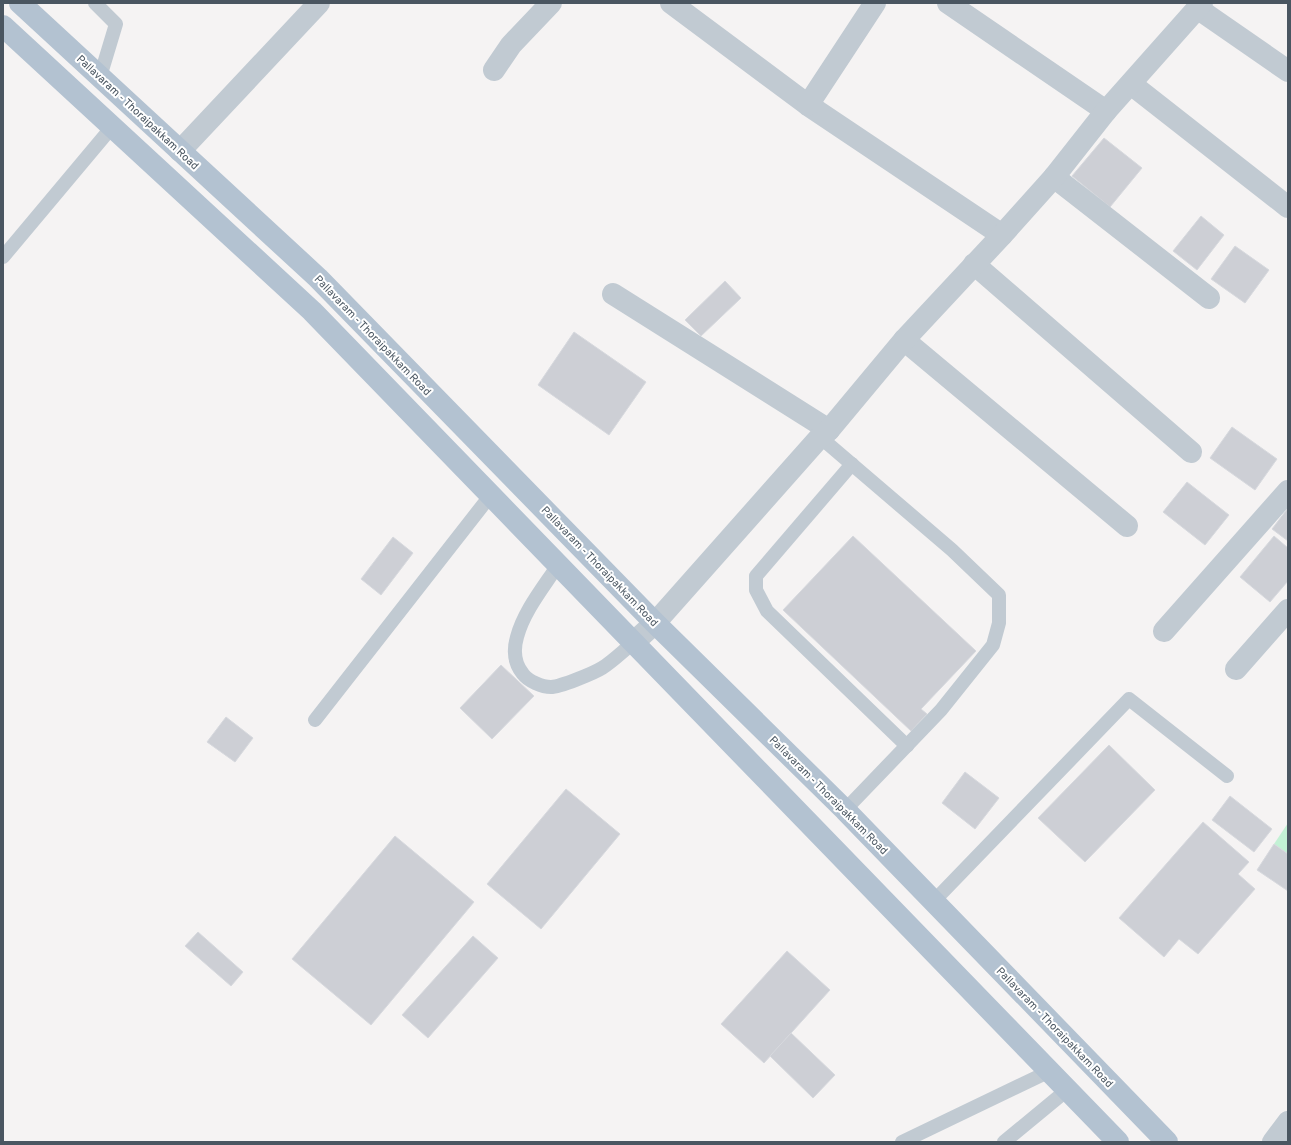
<svg xmlns="http://www.w3.org/2000/svg" width="1291" height="1145" font-family="Overpass,sans-serif">
  <style>
    .green { fill: #c3f1d5 }
    .building { fill: #cdcfd5; stroke: #d7d9de }
    .lines { fill: none; stroke-linecap: round; stroke-linejoin: round }
    .service { stroke: #c1cad2; stroke-width: 14 }
    .minor { stroke: #c1cad2; stroke-width: 22 }
    .tertiary { stroke: #c1cad2; stroke-width: 22 }
    .primary { stroke: #b3c2d1; stroke-width: 22 }
    .labels { text-anchor: middle; stroke-width: 4; stroke-linejoin: round; paint-order: stroke }
    .street-label { font-size: 11px; fill: #4a5661; stroke: #fff }
  </style>
  <rect width="100%" height="100%" fill="#f5f3f3"/>
  <!-- green -->
  <polygon class="green" points="1288,823 1288,854 1274,844"/>
  <!-- building -->
  <g class="building">
    <polygon points="1104,138 1142,168 1110,207 1072,176"/>
    <polygon points="1201,216 1224,235 1197,270 1173,251"/>
    <polygon points="1235,246 1269,270 1245,303 1211,279"/>
    <polygon points="725,281 741,298 701,336 685,320"/>
    <polygon points="574,332 646,382 609,435 538,385"/>
    <polygon points="1232,427 1277,459 1255,490 1210,458"/>
    <polygon points="1187,482 1229,515 1205,545 1163,512"/>
    <polygon points="1288,508 1288,541 1272,529"/>
    <polygon points="853,536 976,651 921,709 927,714 911,731 783,610"/>
    <polygon points="1274,536 1288,548 1288,581 1270,602 1240,577"/>
    <polygon points="393,537 413,553 381,595 361,579"/>
    <polygon points="501,665 534,696 492,739 460,708"/>
    <polygon points="226,717 253,738 235,762 207,742"/>
    <polygon points="1109,745 1155,790 1085,862 1038,818"/>
    <polygon points="965,772 999,798 975,829 942,803"/>
    <polygon points="566,789 620,834 541,929 487,884"/>
    <polygon points="1230,796 1272,829 1254,852 1212,820"/>
    <polygon points="1203,822 1249,862 1238,874 1255,889 1198,954 1179,939 1164,957 1119,918"/>
    <polygon points="395,836 474,902 371,1025 292,959"/>
    <polygon points="1274,844 1288,854 1288,891 1257,870"/>
    <polygon points="198,932 243,972 231,986 185,946"/>
    <polygon points="473,936 498,958 428,1038 402,1015"/>
    <polygon points="787,951 830,990 764,1063 721,1024"/>
    <polygon points="791,1033 835,1075 813,1098 770,1056"/>
  </g>
  <g class="lines">
    <!-- service -->
    <g class="service">
      <polyline points="95,3 116,24 100,77"/>
      <polyline points="3,257 112,127"/>
      <polyline points="820,437 952,550 999,595 999,623 993,645 941,710 845,810"/>
      <polyline points="852,464 756,576 756,590 767,611 907,746"/>
      <path d="M558,565C543,588 524,611 517,637C513,651 514,663 523,674C528,681 542,687 551,687C560,687 594,673 602,668C613,661 623,651 633,643"/>
      <polyline points="315,720 490,496"/>
      <polyline points="933,902 1129,699 1227,776"/>
      <polyline points="902,1142 1050,1071"/>
      <polyline points="1004,1142 1067,1090"/>
    </g>
    <!-- minor -->
    <g class="minor">
      <polyline points="671,3 808,105 1002,235"/>
      <polyline points="948,3 1106,111"/>
      <polyline points="1197,8 1288,71"/>
      <polyline points="494,70 511,45 551,3"/>
      <polyline points="1131,84 1288,207"/>
      <polyline points="808,105 875,3"/>
      <polyline points="180,151 319,3"/>
      <polyline points="1054,177 1209,298"/>
      <polyline points="974,264 1191,452"/>
      <polyline points="613,294 829,430"/>
      <polyline points="904,340 1127,526"/>
      <polyline points="1164,631 1288,491"/>
      <polyline points="1236,669 1288,610"/>
    </g>
    <!-- tertiary -->
    <g class="tertiary">
      <polyline points="633,643 655,623 820,437 829,430 904,340 1002,235 1054,177 1106,111 1202,3"/>
      <polyline points="1273,1142 1288,1122"/>
    </g>
    <!-- primary -->
    <g class="primary">
      <polyline points="20,3 318,278 655,623 845,810 1167,1142"/>
      <polyline points="3,26 312,311 1118,1142"/>
    </g>
  </g>
  <g class="labels">
    <!-- street labels -->
    <g class="street-label">
      <text transform="translate(138 112) rotate(43)" y="4">Pallavaram - Thoraipakkam Road</text>
      <text transform="translate(373 335) rotate(46)" y="4">Pallavaram - Thoraipakkam Road</text>
      <text transform="translate(600 566) rotate(46)" y="4">Pallavaram - Thoraipakkam Road</text>
      <text transform="translate(829 795) rotate(45)" y="4">Pallavaram - Thoraipakkam Road</text>
      <text transform="translate(1055 1027) rotate(46)" y="4">Pallavaram - Thoraipakkam Road</text>
    </g>
  </g>
  <!-- border -->
  <rect width="1291" height="1145" fill="none" stroke="#4a5661" stroke-width="8"/>
</svg>
